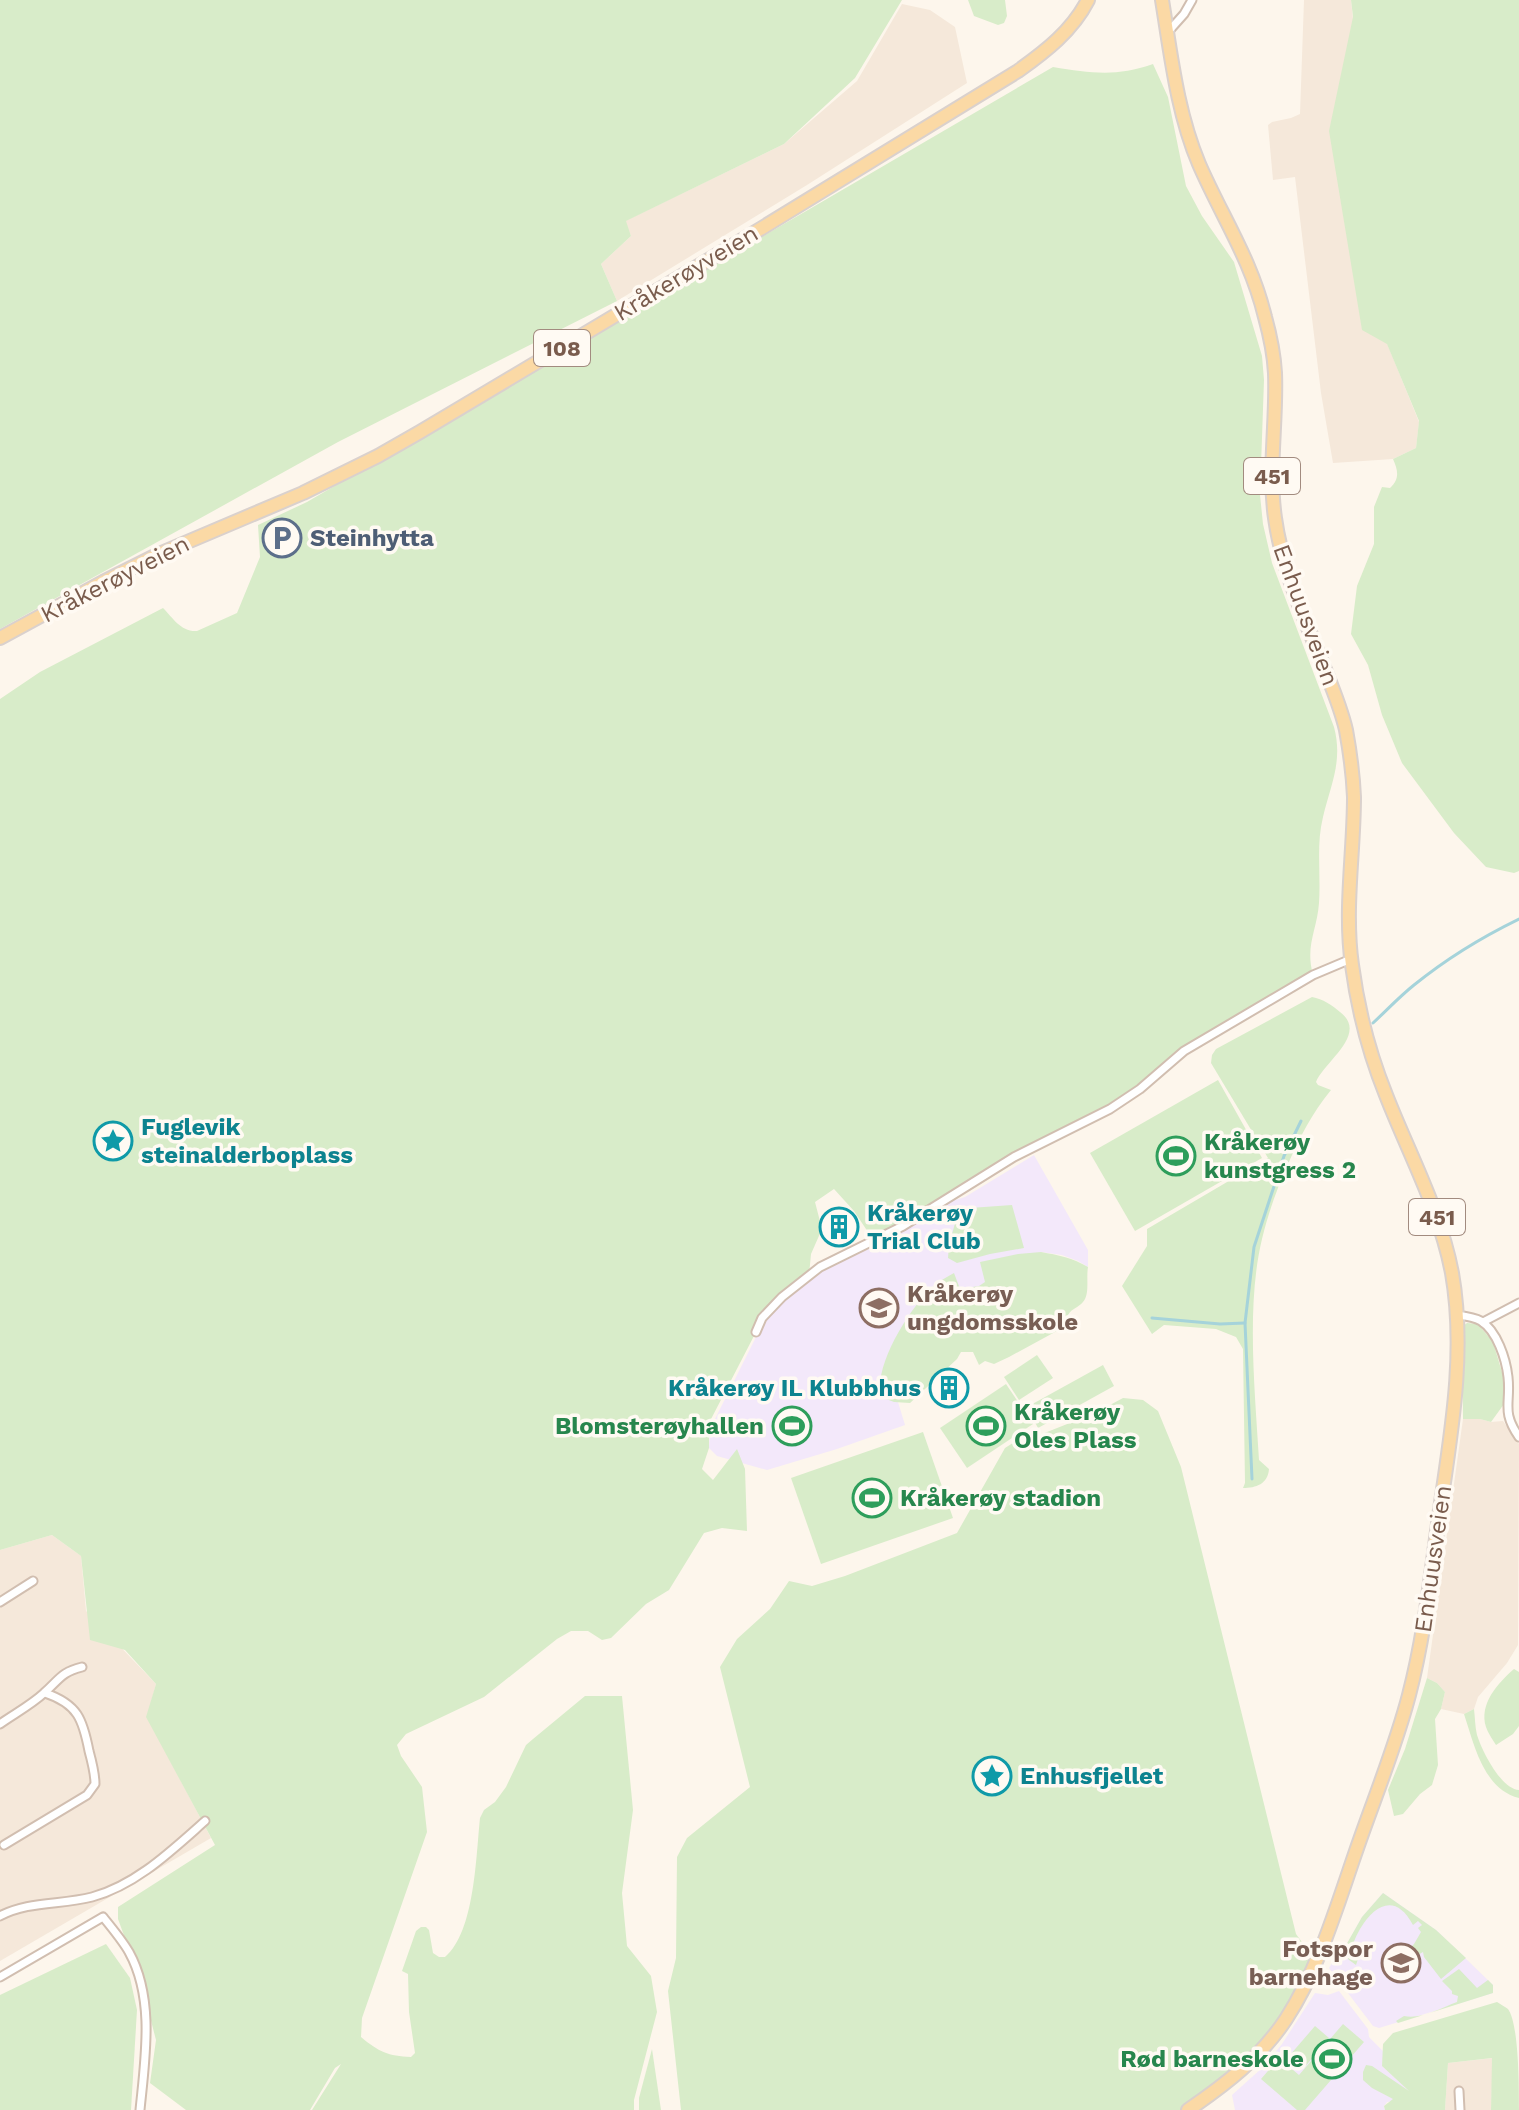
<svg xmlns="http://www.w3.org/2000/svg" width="1519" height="2110" font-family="'Work Sans',sans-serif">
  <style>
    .residential { fill: #f5e8da }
    .education { fill: #f3e8fa }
    .green { fill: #d8ecc9 }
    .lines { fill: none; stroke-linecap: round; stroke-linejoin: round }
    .stream { stroke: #a5d3da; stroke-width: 3 }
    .street-casing { stroke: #d1beb0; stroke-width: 11 }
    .primary-casing { stroke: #dad1cd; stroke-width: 16 }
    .street { stroke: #fff; stroke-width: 7 }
    .primary { stroke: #fbd9a5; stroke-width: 12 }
    .labels { text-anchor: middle; stroke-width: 7; stroke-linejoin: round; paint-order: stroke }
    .shield { fill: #fffaf3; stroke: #a28b7f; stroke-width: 2 }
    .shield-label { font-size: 22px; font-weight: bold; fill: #7a5c4d }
    .street-label { font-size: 24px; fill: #7a5c4d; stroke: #fffaf3 }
    .service-label { font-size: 24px; font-weight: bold; fill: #4e5e75; stroke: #fffaf3; text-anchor: start }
    .culture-label { font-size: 24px; font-weight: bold; fill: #0d838f; stroke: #fffaf3; text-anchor: start }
    .leisure-label { font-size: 24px; font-weight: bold; fill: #27864d; stroke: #fffaf3; text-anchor: start }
    .education-label { font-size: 24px; font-weight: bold; fill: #785e54; stroke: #fffaf3; text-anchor: start }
  </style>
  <rect width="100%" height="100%" fill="#fdf6ec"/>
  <!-- residential -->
  <g class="residential">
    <polygon points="1304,0 1351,0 1387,343 1419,422 1416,448 1393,459 1333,463 1321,393 1295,177 1273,180 1268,125 1272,122 1291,118 1300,114"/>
    <polygon points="902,4 930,10 955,27 967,83 807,185 617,301 601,264 631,236 625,221 784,144 857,81"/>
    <polygon points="1463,1419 1480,1419 1491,1422 1503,1421 1519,1444 1518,1645 1507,1663 1478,1697 1474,1709 1464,1714 1441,1709 1445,1692 1437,1683 1427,1678"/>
    <polygon points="52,1535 81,1556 86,1611 156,1684 147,1717 211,1838 0,1961 0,1550"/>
    <polygon points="1493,2058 1491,2110 1445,2110 1448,2063"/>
  </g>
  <!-- education -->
  <g class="education">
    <polygon points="1034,1155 1088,1250 1088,1267 1078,1261 1062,1255 1041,1252 985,1282 898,1402 905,1425 837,1449 767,1470 717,1456 709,1448 710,1429 763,1323 784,1299 827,1267 876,1246 952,1201 965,1197"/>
    <polygon points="1383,1893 1436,1930 1493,1985 1493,1993 1379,2028 1373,2026 1329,1968 1337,1955 1340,1956 1362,1917"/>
    <polygon points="1339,1991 1368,2029 1369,2037 1384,2052 1382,2066 1418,2099 1387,2102 1384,2106 1385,2110 1235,2110 1232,2095 1262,2068 1282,2044 1315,1993 1328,1995"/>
  </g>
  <!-- green -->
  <g class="green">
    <polygon points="0,0 902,0 855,78 784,144 626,221 631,236 601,264 617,301 338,442 0,629"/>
    <polygon points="968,0 1005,0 1007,16 1004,23 998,25 974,16"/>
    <path d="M1351,0H1519V871L1514,873L1486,867L1454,833L1402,763L1382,715L1368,665L1351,634L1357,586L1374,544V507L1382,487L1390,488C1400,479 1398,470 1393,459L1416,448L1419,421L1387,344L1362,330L1329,131L1353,17Z"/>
    <path d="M1153,64L1168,97L1186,186L1202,216L1234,262L1262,356L1264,380L1260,495L1263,524L1272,563L1334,727C1343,761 1331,784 1323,817C1316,845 1321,874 1319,903C1317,931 1305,945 1313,975L1184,1051L1110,1109L1038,1144L874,1241L854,1211L834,1189L815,1202L822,1229L811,1254L809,1275L782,1297L756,1332L709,1423V1448L702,1469L713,1480L737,1449L745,1469L747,1531L722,1528L704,1533L669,1590L646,1604L611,1638L602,1640L588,1631H571L557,1639L484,1697L406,1734L397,1745L401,1756L422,1787L427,1832L362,2018L361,2037C379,2052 388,2056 411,2057L415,2053L409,2012L408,1974L402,1971L416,1931L421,1927H426L429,1930L433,1953L439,1957H445C475,1932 476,1855 480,1818L484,1810L495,1802L506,1787L526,1745L533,1739L585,1696H622L633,1810L622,1893L627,1946L651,1976L657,2012L634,2100V2110H312L341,2064L335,2068L310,2110H186L150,2083L156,2040L141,1982L118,1919V1907L215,1845L146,1717L156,1684L125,1650L90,1640L81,1556L52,1535L0,1550V699L40,672L163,608C173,618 181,632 197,631L237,613L260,557L258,525L307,502L1053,67C1091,73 1116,77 1153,64Z"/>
    <path d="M1312,997C1323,999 1332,1005 1340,1012C1369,1034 1324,1062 1316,1082L1318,1085L1331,1090C1312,1113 1300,1137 1288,1164C1277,1188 1268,1214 1262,1239C1246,1305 1255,1392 1259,1460L1269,1469C1268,1484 1256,1488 1243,1488L1245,1483L1243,1349L1236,1337L1216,1329L1164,1325L1152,1334L1122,1286L1147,1246V1229L1268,1158L1211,1063L1212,1055L1216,1049Z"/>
    <polygon points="1218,1080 1262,1158 1135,1231 1090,1153"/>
    <polygon points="1012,1205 1024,1248 990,1254 957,1263 948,1258 949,1245 957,1216 970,1208"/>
    <path d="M1041,1252C1058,1255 1073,1258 1088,1267C1086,1278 1090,1294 1083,1302C1078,1308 1072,1308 1068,1315L1070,1320L1066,1326L1009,1357L994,1364L985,1361L979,1365L973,1352H961L957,1359L910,1403L894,1402L881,1397C873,1366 910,1307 933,1287C939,1281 947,1277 954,1273L960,1289L979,1286L985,1282L980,1262L1018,1254Z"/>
    <polygon points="1467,1323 1478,1324 1493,1342 1504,1379 1504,1404 1491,1422 1480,1419 1463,1419 1462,1327"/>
    <polygon points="1037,1355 1053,1378 1019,1400 1004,1377"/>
    <polygon points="1103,1365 1114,1386 1038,1428 1027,1407"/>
    <polygon points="1006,1384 1033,1424 967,1468 940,1428"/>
    <polygon points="1123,1398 1143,1400 1158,1411 1181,1467 1296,1934 1312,1956 1297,1996 1247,2063 1182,2110 681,2110 668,1991 676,1958 677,1857 687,1838 750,1787 720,1667 737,1639 770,1609 789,1581 812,1586 845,1576 957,1533 1005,1448 1024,1436 1042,1434 1095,1413"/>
    <polygon points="923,1432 953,1518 821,1564 791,1478"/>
    <path d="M1514,1669L1519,1672V1726L1513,1734L1496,1745C1493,1740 1488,1733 1486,1727C1479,1704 1497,1684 1514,1669Z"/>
    <polygon points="1427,1678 1437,1683 1445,1692 1441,1709 1435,1719 1438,1765 1432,1785 1420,1794 1403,1814 1394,1816 1388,1790 1405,1749"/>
    <path d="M1474,1709C1475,1717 1475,1727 1477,1735C1482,1751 1501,1789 1519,1790V1798C1483,1789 1474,1744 1464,1714Z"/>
    <path d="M1383,1893L1436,1930L1466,1958L1441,1979L1424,1957L1423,1952L1416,1956L1410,1948L1414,1944L1421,1932L1418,1928L1422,1925L1418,1921L1413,1925C1396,1893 1375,1904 1360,1929C1357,1935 1353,1941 1353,1948C1353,1954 1354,1954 1358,1959L1356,1965L1341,1954L1362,1917Z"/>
    <polygon points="106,1944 130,1978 137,2010 131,2110 0,2110 0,1995"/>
    <path d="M1459,1969L1477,1988L1488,1980L1493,1985V1993L1398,2023L1396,2021L1404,2016C1420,2020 1441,2008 1457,2002L1458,1996L1452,1994V1991L1442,1981Z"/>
    <path d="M1497,2002C1500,2004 1504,2006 1508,2009C1519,2024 1519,2087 1519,2110H1491L1492,2058L1448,2063L1445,2110H1385L1384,2106L1393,2099L1372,2088L1363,2080V2072L1366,2065L1372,2066L1409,2091L1382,2066L1383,2044L1393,2033Z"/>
    <polygon points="1343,2024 1364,2042 1305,2110 1297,2110 1261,2079 1279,2058 1299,2075"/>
    <polygon points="1315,2026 1329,2038 1304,2068 1290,2055"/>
    <polygon points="652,2049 661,2110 639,2110 639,2098"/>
  </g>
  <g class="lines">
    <!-- stream -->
    <g class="stream">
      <path d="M1373,1023C1387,1010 1399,997 1414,985C1446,959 1482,937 1519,919"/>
      <polyline points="1152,1318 1220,1324 1245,1323"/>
      <polyline points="1252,1479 1245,1323 1254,1247 1284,1156 1301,1121"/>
    </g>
    <defs>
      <g id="street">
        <polyline points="1167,33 1184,14 1192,0"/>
        <path d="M1457,1315C1465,1316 1474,1317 1481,1321C1497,1331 1506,1359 1508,1377C1511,1404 1501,1411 1519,1437"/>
        <polyline points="1483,1322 1519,1303"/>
        <polyline points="756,1332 762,1318 782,1297 820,1267 903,1226 1014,1157 1110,1109 1140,1089 1184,1051 1313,975 1351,959"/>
        <polyline points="0,1602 33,1581"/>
        <path d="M0,1724C14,1714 31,1705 44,1693C59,1680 61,1672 82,1667"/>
        <path d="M4,1845L87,1795L95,1784C95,1773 92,1762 89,1751C83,1720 78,1704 45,1693"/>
        <path d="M0,1916C28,1901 61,1905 92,1897C136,1885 171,1851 205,1821"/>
        <path d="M0,1977L103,1917C112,1928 122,1940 129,1952C155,1999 145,2059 140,2110"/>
        <polyline points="1459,2091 1460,2110"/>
      </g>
      <g id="primary">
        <path d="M1162,0C1171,55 1177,112 1199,164C1222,217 1251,259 1265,317C1270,335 1274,354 1275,373C1277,421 1268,470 1275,518C1282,570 1305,619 1324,667C1332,687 1341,708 1346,730C1350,752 1353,774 1354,797C1354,853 1344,909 1352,965C1358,1010 1369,1053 1386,1095C1409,1154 1440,1210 1452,1273C1465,1347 1453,1422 1442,1496C1432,1562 1426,1630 1409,1695C1395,1749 1373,1801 1355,1854C1336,1909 1318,1970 1286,2019C1261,2057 1226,2084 1188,2110"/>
        <path d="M0,638L103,582L159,554L303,493L378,456L420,432L762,228L1018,71C1046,51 1072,31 1088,0"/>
      </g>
    </defs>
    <!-- street casing -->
    <use href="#street" class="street-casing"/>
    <!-- primary casing -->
    <use href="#primary" class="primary-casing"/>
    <!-- street -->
    <use href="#street" class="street"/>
    <!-- primary -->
    <use href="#primary" class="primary"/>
  </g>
  <!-- icons -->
  <defs>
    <symbol id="parking-ring" viewBox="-11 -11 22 22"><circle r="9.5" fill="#fffaf3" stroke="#5c6f8a" stroke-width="1.5"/><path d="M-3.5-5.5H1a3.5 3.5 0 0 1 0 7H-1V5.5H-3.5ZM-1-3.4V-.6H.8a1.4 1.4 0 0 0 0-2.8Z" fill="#5c6f8a"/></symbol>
    <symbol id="sight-ring" viewBox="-11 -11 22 22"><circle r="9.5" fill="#fffaf3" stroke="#0f9aa8" stroke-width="1.5"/><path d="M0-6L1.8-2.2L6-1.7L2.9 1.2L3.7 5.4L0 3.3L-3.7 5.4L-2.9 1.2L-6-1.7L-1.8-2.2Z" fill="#0f9aa8"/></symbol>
    <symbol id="stadium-ring" viewBox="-11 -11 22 22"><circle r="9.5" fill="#fffaf3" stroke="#2e9e5b" stroke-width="1.5"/><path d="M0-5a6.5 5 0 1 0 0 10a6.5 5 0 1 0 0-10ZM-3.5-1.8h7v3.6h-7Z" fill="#2e9e5b"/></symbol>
    <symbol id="building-ring" viewBox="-11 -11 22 22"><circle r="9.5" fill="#fffaf3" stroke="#0f9aa8" stroke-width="1.5"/><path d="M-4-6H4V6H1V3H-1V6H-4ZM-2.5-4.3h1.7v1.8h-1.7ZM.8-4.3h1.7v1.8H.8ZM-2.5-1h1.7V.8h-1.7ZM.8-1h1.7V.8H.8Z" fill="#0f9aa8"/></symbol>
    <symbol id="school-ring" viewBox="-11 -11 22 22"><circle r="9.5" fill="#fffaf3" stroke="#8d6e63" stroke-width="1.5"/><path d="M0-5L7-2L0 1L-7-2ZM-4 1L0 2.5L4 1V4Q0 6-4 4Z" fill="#8d6e63"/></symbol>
  </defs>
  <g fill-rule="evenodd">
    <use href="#parking-ring" x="260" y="516" width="44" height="44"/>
    <use href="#sight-ring" x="91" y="1119" width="44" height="44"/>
    <use href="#stadium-ring" x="1154" y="1134" width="44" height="44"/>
    <use href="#building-ring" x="817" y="1205" width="44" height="44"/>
    <use href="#school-ring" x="857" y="1286" width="44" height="44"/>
    <use href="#building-ring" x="927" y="1366" width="44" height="44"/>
    <use href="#stadium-ring" x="770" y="1404" width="44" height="44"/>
    <use href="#stadium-ring" x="964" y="1404" width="44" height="44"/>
    <use href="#stadium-ring" x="850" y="1476" width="44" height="44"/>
    <use href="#sight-ring" x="970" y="1754" width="44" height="44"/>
    <use href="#school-ring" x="1379" y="1941" width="44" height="44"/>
    <use href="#stadium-ring" x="1310" y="2037" width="44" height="44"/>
  </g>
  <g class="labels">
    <!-- shield labels -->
    <g class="shield">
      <rect x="534" y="330" width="56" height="36" rx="6"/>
      <rect x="1244" y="458" width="56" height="36" rx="6"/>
      <rect x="1409" y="1199" width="56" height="36" rx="6"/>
    </g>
    <g class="shield-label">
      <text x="562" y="356">108</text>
      <text x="1272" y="484">451</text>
      <text x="1437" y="1225">451</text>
    </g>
    <!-- street labels -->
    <g class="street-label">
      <text transform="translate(686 273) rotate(-31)" y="8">Kråkerøyveien</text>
      <text transform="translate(115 579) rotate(-27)" y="8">Kråkerøyveien</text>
      <text transform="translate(1306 615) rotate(70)" y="8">Enhuusveien</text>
      <text transform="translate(1433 1559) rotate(-82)" y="8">Enhuusveien</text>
    </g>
    <!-- service labels -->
    <g class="service-label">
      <text x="310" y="546">Steinhytta</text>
    </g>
    <!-- culture labels -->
    <g class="culture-label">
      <text x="141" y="1135">Fuglevik<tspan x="141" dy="28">steinalderboplass</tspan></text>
      <text x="867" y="1221">Kråkerøy<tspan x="867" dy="28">Trial Club</tspan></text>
      <text x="921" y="1396" text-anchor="end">Kråkerøy IL Klubbhus</text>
      <text x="1020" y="1784">Enhusfjellet</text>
    </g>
    <!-- leisure labels -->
    <g class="leisure-label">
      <text x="1204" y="1150">Kråkerøy<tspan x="1204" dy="28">kunstgress 2</tspan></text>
      <text x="1014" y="1420">Kråkerøy<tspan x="1014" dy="28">Oles Plass</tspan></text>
      <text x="764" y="1434" text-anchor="end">Blomsterøyhallen</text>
      <text x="900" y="1506">Kråkerøy stadion</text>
      <text x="1304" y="2067" text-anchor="end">Rød barneskole</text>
    </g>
    <!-- education labels -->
    <g class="education-label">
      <text x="907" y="1302">Kråkerøy<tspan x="907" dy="28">ungdomsskole</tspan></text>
      <text x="1373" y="1957" text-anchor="end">Fotspor<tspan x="1373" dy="28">barnehage</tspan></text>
    </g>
  </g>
</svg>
